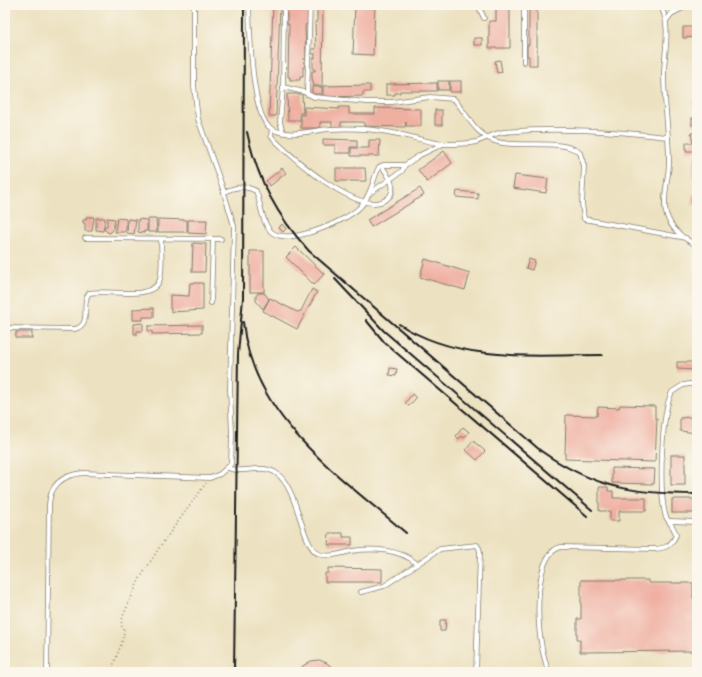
<svg xmlns="http://www.w3.org/2000/svg" width="702" height="677" font-family="'Shantell Sans',sans-serif">
  <style>
    .building { fill: #efafa1 }
    .lines { fill: none; stroke-linecap: round; stroke-linejoin: round }
    .lane-casing { stroke: #847e6e; stroke-width: 5.5 }
    .path { stroke: #847e6e; stroke-width: 1.5; stroke-dasharray: 1 3; stroke-linecap: butt }
    .lane { stroke: #fff; stroke-width: 4 }
    .rail { stroke: #1c1c1c; stroke-width: 2 }
  </style>
  <rect width="100%" height="100%" fill="#fbf7ec"/>
  <filter id="ink" filterUnits="userSpaceOnUse"><feTurbulence type="fractalNoise" baseFrequency=".025" numOctaves="2"/><feDisplacementMap in="SourceGraphic" scale="8" xChannelSelector="R" yChannelSelector="G"/><feConvolveMatrix kernelMatrix="1 2 1 2 8 2 1 2 1" color-interpolation-filters="sRGB"/></filter>
  <filter id="wash" filterUnits="userSpaceOnUse"><feTurbulence type="fractalNoise" baseFrequency=".012" numOctaves="4" result="noise"/><feDisplacementMap in="SourceGraphic" scale="16" xChannelSelector="R" yChannelSelector="G"/><feGaussianBlur stdDeviation="0.9" result="paint"/><feColorMatrix in="noise" values="0 0 0 0 0 0 0 0 0 0 0 0 0 0 0 0 0 1.4 0 .05"/><feComposite in="paint" operator="in"/></filter>
  <g filter="url(#wash)">
    <rect width="100%" height="100%" fill="#ece1c0"/>
    <g id="blocks">
      <!-- building -->
      <g class="building">
        <polygon points="273,5 280,5 276,116 269,116"/>
        <polygon points="287,5 309,5 309,24 306,24 305,27 306,59 303,59 305,67 303,67 303,76 300,76 300,80 290,80 290,77 288,77 289,24 287,24"/>
        <polygon points="317,5 323,5 322,86 314,86 312,78 312,71 315,71 315,69 313,69 313,58 315,58 315,54 312,54 312,49 316,49 315,22 317,22"/>
        <polygon points="355,5 375,5 373,55 353,54"/>
        <polygon points="496,5 510,5 510,48 489,48 489,21 496,21"/>
        <polygon points="529,5 537,5 537,65 529,65 529,56 527,56 527,45 529,45"/>
        <polygon points="683,27 697,27 697,37 683,38"/>
        <rect x="474" y="38" width="8" height="7"/>
        <rect x="695" y="43" width="2" height="19"/>
        <polygon points="500,60 502,72 497,73 495,61"/>
        <rect x="438" y="81" width="11" height="9"/>
        <rect x="450" y="81" width="11" height="11"/>
        <polygon points="437,83 437,91 400,91 400,93 395,93 395,95 386,95 386,84"/>
        <polygon points="370,85 370,92 363,92 363,96 323,97 323,86"/>
        <rect x="312" y="87" width="10" height="7"/>
        <polygon points="287,94 302,94 303,113 300,113 300,120 288,120"/>
        <rect x="693" y="100" width="4" height="7"/>
        <polygon points="304,107 339,109 339,107 349,107 349,114 375,114 375,108 421,109 421,126 406,126 406,122 405,127 364,126 364,122 341,122 341,127 332,127 332,122 320,122 320,128 301,128 301,115 304,115"/>
        <rect x="435" y="110" width="7" height="15"/>
        <rect x="692" y="118" width="5" height="7"/>
        <polygon points="695,129 697,129 697,151 686,151 686,143 693,143 691,133 695,133"/>
        <polygon points="323,139 357,140 357,147 350,147 350,153 335,153 335,145 323,145"/>
        <polygon points="369,140 380,140 379,156 351,156 351,148 369,148"/>
        <polygon points="444,151 452,163 427,182 418,170"/>
        <rect x="693" y="160" width="4" height="17"/>
        <polygon points="282,168 286,173 270,186 266,181"/>
        <polygon points="336,168 365,168 366,181 336,181"/>
        <polygon points="515,175 548,179 546,193 513,188"/>
        <polygon points="420,188 424,195 371,227 367,220"/>
        <polygon points="457,191 478,193 478,199 456,197"/>
        <rect x="692" y="195" width="5" height="10"/>
        <polygon points="86,217 94,217 92,231 85,231 85,223 83,223 83,220 86,220"/>
        <polygon points="96,218 105,218 103,231 96,230"/>
        <polygon points="107,218 115,219 113,230 110,233 107,232 104,229 105,226 107,226"/>
        <polygon points="117,218 126,219 126,230 124,232 115,232"/>
        <polygon points="128,219 136,220 134,234 127,233"/>
        <polygon points="138,219 147,220 147,231 144,231 144,233 138,232"/>
        <polygon points="148,219 156,219 157,232 148,232"/>
        <polygon points="158,219 187,220 187,232 158,232"/>
        <polygon points="188,220 207,220 206,234 188,233"/>
        <polygon points="282,224 286,229 283,232 279,228"/>
        <polygon points="193,243 206,244 205,272 192,272"/>
        <polygon points="296,247 324,274 314,285 286,257"/>
        <rect x="250" y="251" width="14" height="41"/>
        <polygon points="425,259 470,273 465,290 420,277"/>
        <polygon points="529,259 535,261 532,270 526,268"/>
        <polygon points="190,283 203,283 203,310 171,312 171,309 170,309 170,295 189,296"/>
        <polygon points="312,289 317,292 297,329 263,311 270,298 297,312 301,311"/>
        <polygon points="258,293 264,293 269,299 263,309 256,301 256,296"/>
        <polygon points="154,308 154,317 143,317 143,320 133,320 133,309"/>
        <polygon points="143,323 143,331 137,331 137,334 134,334 134,324"/>
        <polygon points="202,325 202,333 152,334 152,331 148,331 148,326"/>
        <rect x="16" y="332" width="16" height="6"/>
        <polygon points="677,362 697,362 697,370 677,369"/>
        <polygon points="390,368 397,369 396,376 389,375"/>
        <polygon points="412,394 416,398 409,406 405,403"/>
        <polygon points="620,405 655,406 655,418 657,418 655,462 565,459 566,415 597,416 598,407 619,408"/>
        <polygon points="692,417 697,417 697,433 680,431 680,418"/>
        <polygon points="463,427 469,432 464,438 461,436 459,439 456,436"/>
        <polygon points="473,441 485,451 477,460 466,450"/>
        <rect x="671" y="455" width="14" height="30"/>
        <polygon points="612,468 655,469 654,484 612,483"/>
        <polygon points="599,487 608,487 608,491 613,491 613,498 646,498 646,511 619,511 619,521 610,521 610,511 599,511"/>
        <rect x="672" y="499" width="25" height="14"/>
        <polygon points="329,533 343,533 343,537 352,537 352,545 328,545"/>
        <polygon points="328,568 382,569 382,582 325,582 325,573 328,573"/>
        <polygon points="581,580 648,580 648,583 693,583 693,598 697,598 697,651 580,652 580,640 577,640 577,619 581,619"/>
        <polygon points="440,620 446,620 445,631 440,631"/>
        <polygon points="311,661 319,660 327,663 337,672 298,672 303,666"/>
      </g>
    </g>
  </g>
  <g filter="url(#ink)">
    <use href="#blocks" fill-opacity="0" stroke="#847e6e" stroke-width="1"/>
    <g class="lines">
      <defs>
        <g id="lane">
          <path d="M249,5C250,31 251,108 268,126C283,140 312,130 330,129C350,128 373,129 393,133C411,136 428,143 446,144C456,144 467,144 476,142C486,139 494,133 504,132C559,127 613,131 667,137"/>
          <polyline points="478,5 484,18"/>
          <polyline points="524,5 524,62"/>
          <path d="M660,5C672,25 664,52 664,74C664,103 669,132 669,162C669,178 662,197 666,213C670,228 683,239 697,245"/>
          <polyline points="671,14 689,5"/>
          <polyline points="666,21 678,5"/>
          <path d="M283,87L304,92L314,97L367,102H392L430,97L454,99C467,114 473,131 492,140C513,150 562,137 580,153L584,166L582,203L584,219L686,238"/>
          <polyline points="307,94 310,5"/>
          <path d="M272,129L271,136C288,155 363,221 388,198C399,188 387,175 382,166"/>
          <polyline points="283,132 280,122 283,87 284,5"/>
          <path d="M224,192C235,187 245,185 256,191C261,203 262,226 273,233C291,245 348,221 361,206C371,196 373,179 379,167L383,165H405L420,155L443,144"/>
          <polyline points="370,193 402,171 405,165"/>
          <polyline points="85,238 221,239"/>
          <polyline points="694,243 697,229"/>
          <polyline points="211,303 213,240"/>
          <path d="M5,328L75,329C93,324 80,304 89,293C107,289 154,302 160,279C163,266 161,251 161,239"/>
          <path d="M228,468C243,475 262,463 276,473C299,488 301,547 319,554C330,558 342,553 352,551C373,548 400,549 416,563"/>
          <polyline points="670,521 697,522"/>
          <polyline points="361,592 384,586 440,549 477,545 479,548 480,552 476,672"/>
          <path d="M47,672L49,505C50,484 63,475 83,473L210,478L220,474L231,464L232,434L230,389L234,226L222,186L198,119L194,86V5"/>
          <path d="M548,672C546,662 542,652 541,642C537,621 534,553 561,547L655,549C666,548 671,546 676,535C674,525 667,522 665,514C659,490 661,413 672,392L683,385L697,383"/>
        </g>
      </defs>
      <!-- lane casing -->
      <use href="#lane" class="lane-casing"/>
      <!-- path -->
      <polyline class="path" points="111,672 123,639 124,630 121,625 123,616 139,580 159,548 206,483"/>
      <!-- lane -->
      <use href="#lane" class="lane"/>
      <!-- rail -->
      <g class="rail">
        <path d="M247,132C257,179 277,216 309,251L541,451C594,488 634,494 697,494"/>
        <polyline points="335,279 384,331 592,510"/>
        <polyline points="366,320 385,343 587,516"/>
        <path d="M243,322C252,418 340,476 406,533"/>
        <path d="M399,324C459,363 534,355 602,355"/>
        <polyline points="234,672 238,354 243,298 244,5"/>
      </g>
    </g>
  </g>
  <!-- margin -->
  <rect width="702" height="677" fill="none" stroke="#fbf7ec" stroke-width="20"/>
</svg>
